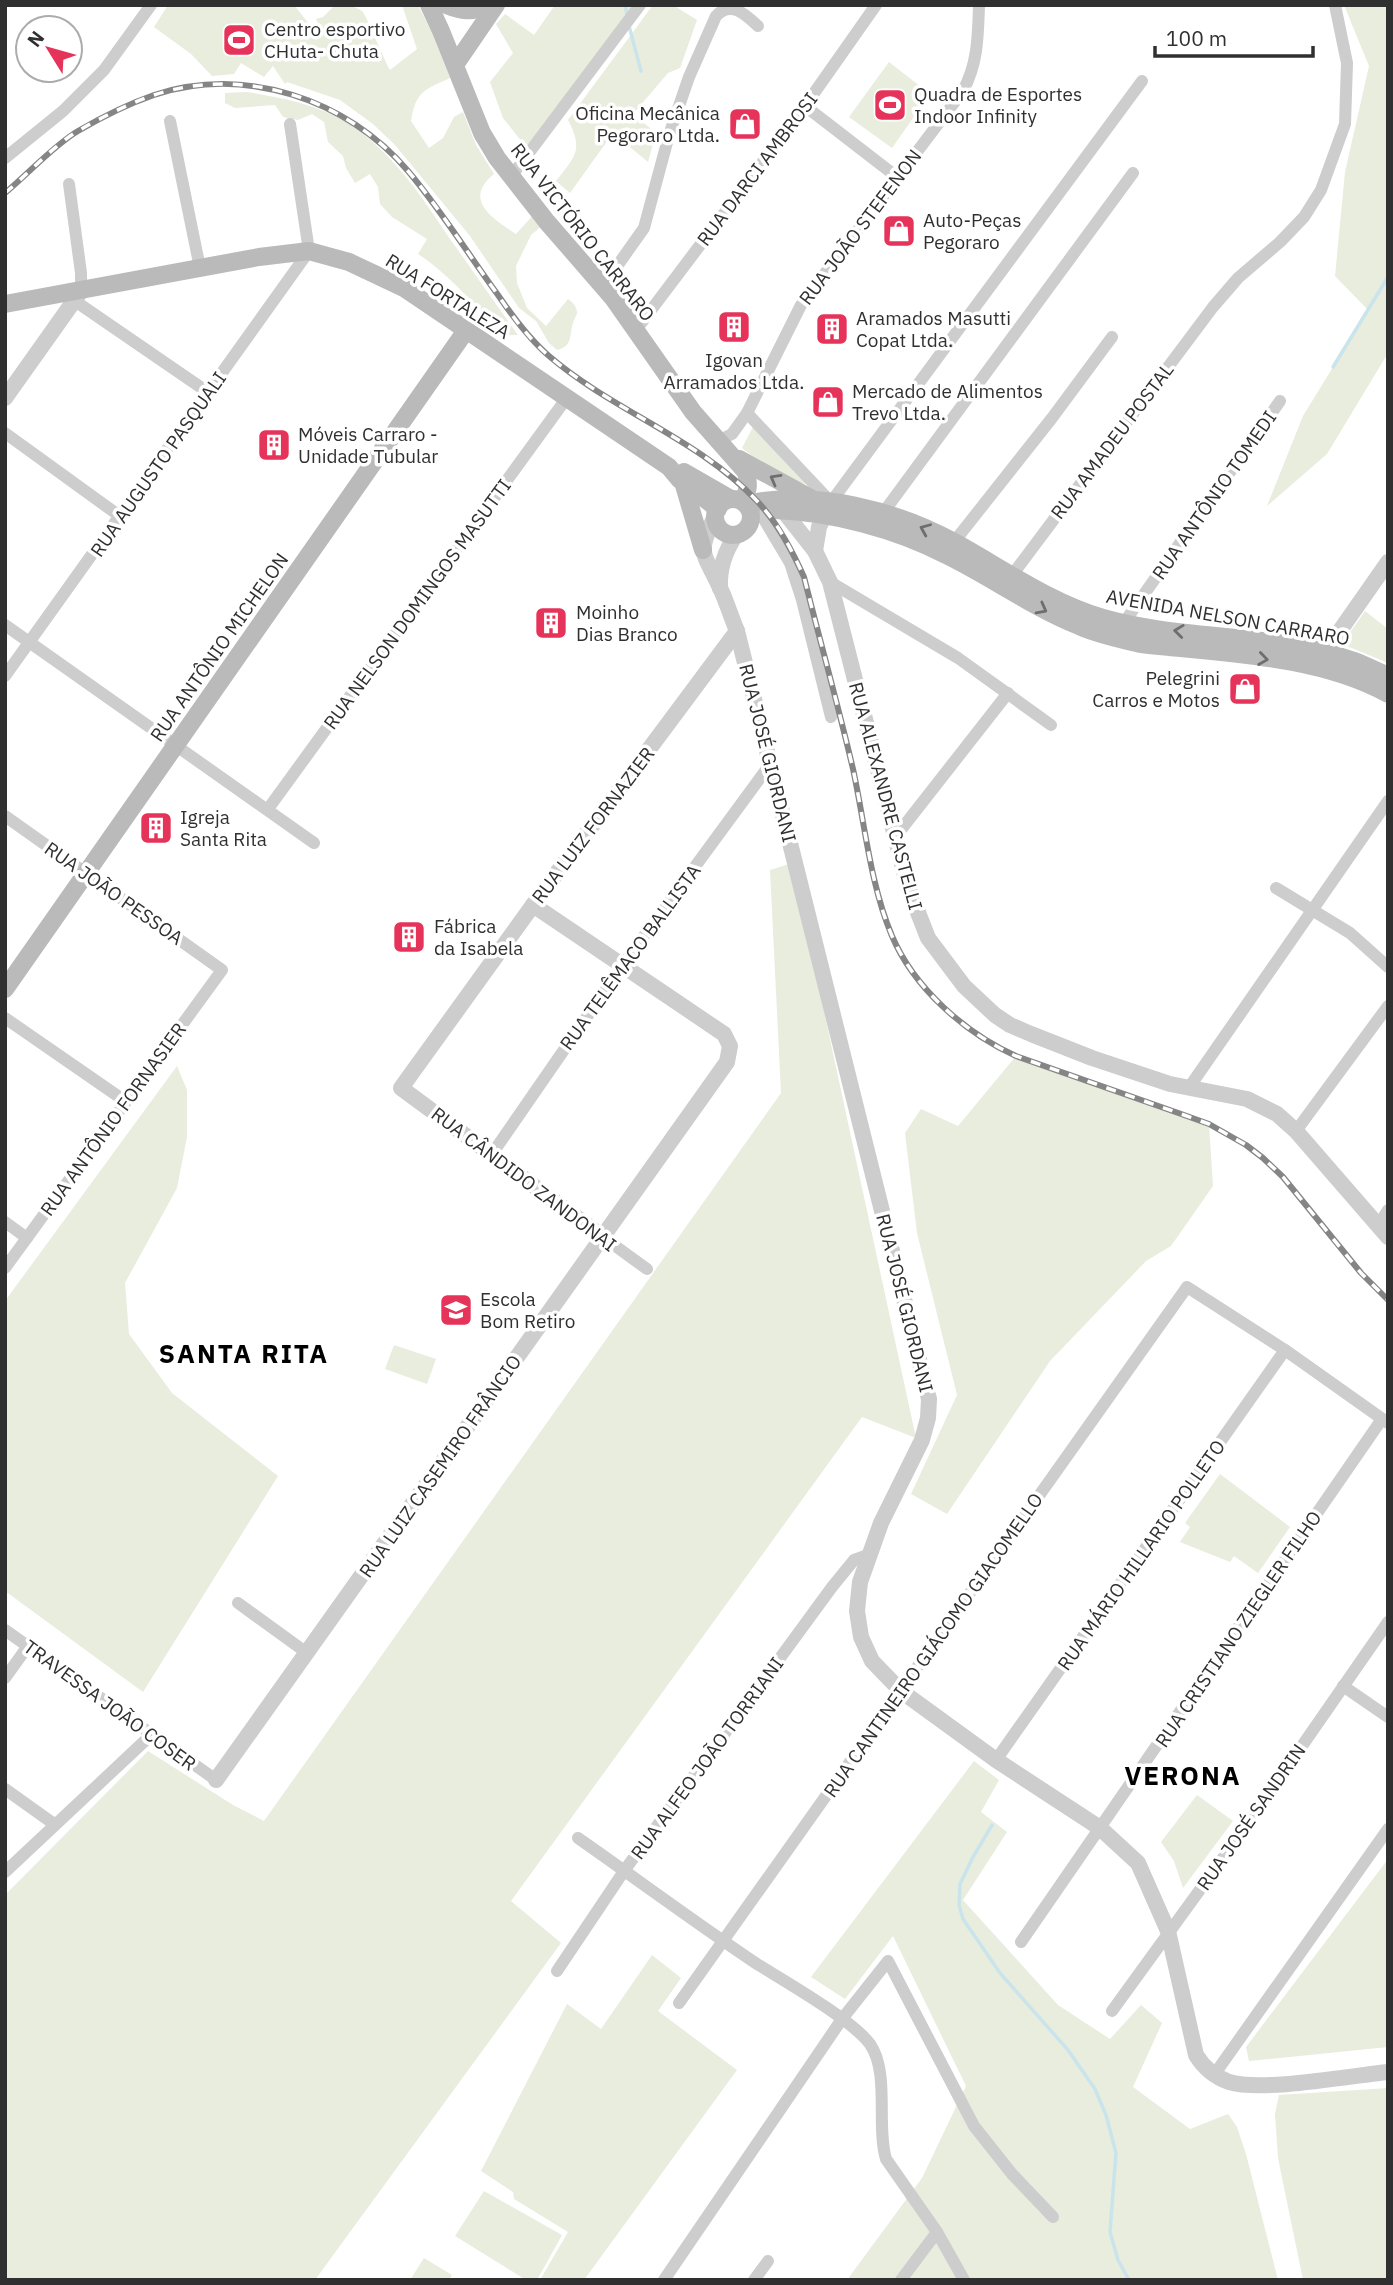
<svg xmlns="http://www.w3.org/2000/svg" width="1393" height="2285" font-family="'IBM Plex Sans',sans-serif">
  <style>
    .green { fill: #e8edde }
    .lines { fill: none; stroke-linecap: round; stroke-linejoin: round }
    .stream { stroke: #cae4ec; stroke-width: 3.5 }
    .minor { stroke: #cdcdcd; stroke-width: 12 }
    .tertiary { stroke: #cdcdcd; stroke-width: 16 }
    .secondary { stroke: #bababa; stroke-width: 18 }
    .rail-casing { stroke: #858585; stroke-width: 6 }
    .rail { stroke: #fff; stroke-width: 3.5; stroke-dasharray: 10; stroke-linecap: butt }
    .oneway { stroke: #6e6e6e }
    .labels { text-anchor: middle; stroke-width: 7; stroke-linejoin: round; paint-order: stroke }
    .poi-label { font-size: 19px; fill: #303030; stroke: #fff; text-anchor: start }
    .street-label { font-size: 19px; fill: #303030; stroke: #fff }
    .district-label { font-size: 26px; font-weight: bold; letter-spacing: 2px; fill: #000; stroke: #fff }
  </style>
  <rect width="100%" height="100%" fill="#fff"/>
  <!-- green -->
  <g class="green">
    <path d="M168,5H294L317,34L321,30L316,19L323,17L335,5C345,5 353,5 362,11C366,14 384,60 390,70L417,49L402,5H418L433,35L450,78C424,90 416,91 411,121L429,148L443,138L454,117L463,112L476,145L494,174C462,200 493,219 516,234L534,214L543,225L531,235L516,266L517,283L527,308L546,326L568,299C572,302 577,306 577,313C577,315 573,321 573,323C569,336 573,346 557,350L549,343L536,321L519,308L470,236L395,145L373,124L340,100L287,82L285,84L273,66L264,77L241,63L234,74L212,76L191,54L154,27Z"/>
    <polygon points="555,5 635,5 526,147 503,118 490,82 513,53 496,24 505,14 534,35"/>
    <path d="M653,5H673L697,20L680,68L668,73L633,114L656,133L648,162L613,133L570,193L556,181C575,157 584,150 568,120Z"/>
    <polygon points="1344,5 1388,5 1388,353 1327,454 1267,506 1303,416 1368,310 1335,276 1345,172 1369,66"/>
    <polygon points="889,62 930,94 892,148 849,117"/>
    <path d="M247,92C278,97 311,103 339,118C388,145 420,194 450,239C473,271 495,303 518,335H509C477,310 452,276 418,254L427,239L392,217L380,204L378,187L370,174L355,183L346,168L343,156L328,142L324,122L312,114L298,120L283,117L275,105L235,108L225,103V93Z"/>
    <polygon points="753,427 811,485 782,479 742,448"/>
    <polygon points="1365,611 1388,629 1388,663 1342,644"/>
    <polygon points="792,863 916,1438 862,1417 511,1901 561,1943 315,2280 5,2280 5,1895 148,1751 233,1805 264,1821 781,1093 770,870"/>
    <polygon points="1016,1056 1209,1124 1213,1186 1171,1246 1146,1261 1050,1361 947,1514 911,1494 957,1395 917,1233 905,1133 921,1109 958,1126"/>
    <polygon points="177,1066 187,1090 187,1137 177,1188 125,1283 129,1334 172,1393 278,1476 143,1692 5,1591 5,1301"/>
    <polygon points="394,1345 436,1359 427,1384 385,1369"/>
    <polygon points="1220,1474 1290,1527 1258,1573 1234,1556 1230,1562 1180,1542 1190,1527 1185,1523"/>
    <polygon points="974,1761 999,1780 981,1812 1007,1832 963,1900 1058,2005 1110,2039 1141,2005 1162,2023 1133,2087 1190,2129 1228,2114 1237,2127 1246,2154 1278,2280 847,2280 922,2178 966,2086 893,1936 845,1999 811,1977"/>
    <polygon points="1197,1795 1233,1821 1183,1888 1174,1861 1161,1842"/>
    <polygon points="1388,1859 1388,2047 1249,2061 1246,2047"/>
    <polygon points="652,1955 681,1978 658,2011 737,2070 584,2280 540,2280 568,2232 514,2199 513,2192 481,2171 567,2004 601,2029"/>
    <polygon points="1388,2088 1388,2280 1303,2280 1278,2158 1275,2114 1279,2095"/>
    <polygon points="484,2191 562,2235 537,2280 526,2280 455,2236"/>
    <polygon points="424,2258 452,2275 449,2280 410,2280"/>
  </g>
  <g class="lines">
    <!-- stream -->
    <g class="stream">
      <polyline points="625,5 627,15"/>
      <polyline points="629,26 641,71"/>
      <polyline points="1333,367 1388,277"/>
      <polyline points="992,1825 973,1857 960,1884 959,1905 963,1919 1000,1973 1068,2050 1095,2089 1106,2115 1116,2153 1110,2232 1118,2260 1129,2280"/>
    </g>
    <!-- minor -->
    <g class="minor">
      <polyline points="805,106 897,177"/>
      <polyline points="170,121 200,268"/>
      <polyline points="5,158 63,111 104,70 151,5"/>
      <polyline points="510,178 640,5"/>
      <polyline points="69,184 81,273 81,291"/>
      <path d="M603,286L644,228L669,135L689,77L716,16C731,0 745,14 758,26"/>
      <polyline points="75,301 209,393"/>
      <polyline points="636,330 805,106 876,5"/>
      <polyline points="747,413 831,502 1142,81"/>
      <polyline points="5,433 121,517"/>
      <path d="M718,441L732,434L747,413L801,305L963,91C978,63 978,36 979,5"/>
      <polyline points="759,511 790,563 802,600 831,717"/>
      <polyline points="883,513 1133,173"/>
      <polyline points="950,547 1052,418 1112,337"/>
      <polyline points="830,582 958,658 1051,725"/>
      <polyline points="1007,582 1213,307 1238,278 1280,242 1304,217 1321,190 1345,124 1347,63 1335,5"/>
      <polyline points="5,625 314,843"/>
      <polyline points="1121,627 1280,401"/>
      <polyline points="5,676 309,251 290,124"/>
      <polyline points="268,809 566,399"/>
      <polyline points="5,816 222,970 5,1268"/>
      <polyline points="896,836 1008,693"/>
      <polyline points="1276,888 1350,933 1388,967"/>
      <polyline points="5,1018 125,1101"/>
      <polyline points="1188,1089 1388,801"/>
      <polyline points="1296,1131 1388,1006"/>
      <polyline points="492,1154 622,966 771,763"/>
      <polyline points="5,1222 27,1238"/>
      <polyline points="1378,1226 1388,1210"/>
      <polyline points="603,1237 647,1269"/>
      <polyline points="238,1603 307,1653"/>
      <polyline points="5,1630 216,1780"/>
      <polyline points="5,1678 28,1646"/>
      <polyline points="1343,1686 1388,1717"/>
      <polyline points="996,1760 1285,1350"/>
      <polyline points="5,1789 54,1824"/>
      <path d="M578,1838C638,1880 696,1923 757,1964C786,1982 851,2019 870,2044C890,2073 876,2126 886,2159L937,2232L964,2280"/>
      <polyline points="5,1872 150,1736"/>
      <polyline points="1021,1942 1382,1419"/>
      <polyline points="557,1971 624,1871 832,1587 854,1560 868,1555"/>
      <polyline points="679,2003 1187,1287 1285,1350 1388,1423"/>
      <polyline points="1112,2011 1252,1818 1388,1622"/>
      <polyline points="1214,2075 1388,1829"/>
      <polyline points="664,2280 842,2019 888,1961 974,2126 1012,2174 1053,2217"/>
      <polyline points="754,2280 768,2261"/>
      <polyline points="901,2280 937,2232"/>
    </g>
    <!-- tertiary -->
    <g class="tertiary">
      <polyline points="5,398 81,291"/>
      <polyline points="778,504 815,551 830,582 908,887 928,938 964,986 995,1015 1010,1025 1031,1034 1092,1058 1170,1084 1247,1099 1277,1114 1296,1131 1388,1237"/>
      <path d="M716,514C695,557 704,551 721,590C727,603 731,617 737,631L929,1399L928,1418L922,1440L881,1523L860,1582L857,1611L861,1637L872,1661L901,1691L996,1760L1100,1828L1138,1863L1168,1931L1196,2055C1204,2068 1215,2077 1229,2082C1263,2092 1349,2076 1388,2072"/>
      <polyline points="815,551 819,527 830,504"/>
      <path d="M720,588C719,567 725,551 736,535"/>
      <polyline points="1318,662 1388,562"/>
      <polyline points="603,1237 401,1088 533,905 737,631"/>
      <polyline points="216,1780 727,1062 730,1046 724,1034 533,905"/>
    </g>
    <!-- secondary -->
    <g class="secondary">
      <path d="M429,5L441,31L482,133L497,158L547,222L613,298L693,412L746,472C749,484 749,490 742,501"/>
      <path d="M446,5C461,11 472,13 487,5"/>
      <polyline points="455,65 496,5"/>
      <polyline points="5,304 259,257 309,251 349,262 404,288 669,467 679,479 718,509"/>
      <polyline points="739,459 812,499"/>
      <polyline points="684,472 731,499"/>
      <polyline points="683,482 703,550"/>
      <circle cx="733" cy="517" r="18"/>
      <path d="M746,504C815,489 896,510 956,543C1003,569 1051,603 1103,618C1184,641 1274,632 1354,661C1365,665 1377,671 1388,676"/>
      <path d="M775,510C831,512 896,529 946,555C991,577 1032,607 1079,626C1099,635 1120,639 1141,644C1220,653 1318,655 1388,694"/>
      <polyline points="5,989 467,329"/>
    </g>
    <defs>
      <path id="rail" d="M5,193C27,175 54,145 78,131C102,117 128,104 154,95C245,65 347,99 408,171C441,210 468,254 498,295C513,317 529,339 549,356C613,411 699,439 757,501C778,523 792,550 804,577C820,641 838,705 853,769C865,824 870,884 892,936C914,988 965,1033 1016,1056L1184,1115L1209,1124L1246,1145L1263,1158L1283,1177L1361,1273L1388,1300"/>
    </defs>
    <!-- rail casing -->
    <use href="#rail" class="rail-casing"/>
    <!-- rail -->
    <use href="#rail" class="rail"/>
  </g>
  <!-- one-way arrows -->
  <defs><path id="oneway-chevron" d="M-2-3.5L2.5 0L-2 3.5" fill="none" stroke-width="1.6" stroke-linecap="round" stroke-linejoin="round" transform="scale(1.75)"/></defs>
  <g class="oneway">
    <use href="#oneway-chevron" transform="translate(775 479) rotate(-151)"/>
    <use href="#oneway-chevron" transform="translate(925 529) rotate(-157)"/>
    <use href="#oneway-chevron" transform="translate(1042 609) rotate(28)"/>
    <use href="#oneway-chevron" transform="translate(1179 631) rotate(-173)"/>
    <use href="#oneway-chevron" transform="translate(1263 659) rotate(8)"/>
  </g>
  <!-- icons -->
  <defs>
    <symbol id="stadium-square" viewBox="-11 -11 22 22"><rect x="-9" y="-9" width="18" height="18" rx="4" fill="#e5335a" stroke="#fff"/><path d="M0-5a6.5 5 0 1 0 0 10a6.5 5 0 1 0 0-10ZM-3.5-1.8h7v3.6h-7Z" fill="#fff"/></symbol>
    <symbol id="shop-square" viewBox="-11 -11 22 22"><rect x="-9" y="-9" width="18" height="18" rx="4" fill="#e5335a" stroke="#fff"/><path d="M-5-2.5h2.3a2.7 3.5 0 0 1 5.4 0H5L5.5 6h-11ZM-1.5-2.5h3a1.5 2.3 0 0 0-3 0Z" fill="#fff"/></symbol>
    <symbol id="building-square" viewBox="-11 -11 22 22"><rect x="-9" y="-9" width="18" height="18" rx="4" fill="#e5335a" stroke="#fff"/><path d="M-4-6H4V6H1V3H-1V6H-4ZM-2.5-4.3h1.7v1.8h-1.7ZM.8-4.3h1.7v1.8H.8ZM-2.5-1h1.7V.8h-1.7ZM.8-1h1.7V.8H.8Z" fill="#fff"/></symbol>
    <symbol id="school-square" viewBox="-11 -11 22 22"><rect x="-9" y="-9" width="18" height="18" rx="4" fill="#e5335a" stroke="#fff"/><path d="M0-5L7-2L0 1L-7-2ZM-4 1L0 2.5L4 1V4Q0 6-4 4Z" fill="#fff"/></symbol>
  </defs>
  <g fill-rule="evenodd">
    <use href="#stadium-square" x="220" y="21" width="38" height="38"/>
    <use href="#stadium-square" x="871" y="86" width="38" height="38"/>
    <use href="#shop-square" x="726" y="105" width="38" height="38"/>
    <use href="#shop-square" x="880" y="212" width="38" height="38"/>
    <use href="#building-square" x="715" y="308" width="38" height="38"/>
    <use href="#building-square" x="813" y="310" width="38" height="38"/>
    <use href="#shop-square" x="809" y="383" width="38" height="38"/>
    <use href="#building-square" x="255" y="426" width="38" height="38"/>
    <use href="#building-square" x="532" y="604" width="38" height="38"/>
    <use href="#shop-square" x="1226" y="670" width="38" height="38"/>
    <use href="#building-square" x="137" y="809" width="38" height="38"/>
    <use href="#building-square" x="390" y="918" width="38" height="38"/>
    <use href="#school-square" x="437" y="1291" width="38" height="38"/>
  </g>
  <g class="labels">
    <!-- poi labels -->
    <g class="poi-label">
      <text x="264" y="36">Centro esportivo<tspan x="264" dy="22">CHuta- Chuta</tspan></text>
      <text x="914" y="101">Quadra de Esportes<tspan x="914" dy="22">Indoor Infinity</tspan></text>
      <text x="720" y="120" text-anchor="end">Oficina Mecânica<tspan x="720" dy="22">Pegoraro Ltda.</tspan></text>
      <text x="923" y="227">Auto-Peças<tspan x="923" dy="22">Pegoraro</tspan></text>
      <text x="856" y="325">Aramados Masutti<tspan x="856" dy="22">Copat Ltda.</tspan></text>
      <text x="734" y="367" text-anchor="middle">Igovan<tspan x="734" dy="22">Arramados Ltda.</tspan></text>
      <text x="852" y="398">Mercado de Alimentos<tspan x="852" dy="22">Trevo Ltda.</tspan></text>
      <text x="298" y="441">Móveis Carraro -<tspan x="298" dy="22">Unidade Tubular</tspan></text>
      <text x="576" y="619">Moinho<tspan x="576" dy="22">Dias Branco</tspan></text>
      <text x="1220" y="685" text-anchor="end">Pelegrini<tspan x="1220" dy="22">Carros e Motos</tspan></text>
      <text x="180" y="824">Igreja<tspan x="180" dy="22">Santa Rita</tspan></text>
      <text x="434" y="933">Fábrica<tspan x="434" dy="22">da Isabela</tspan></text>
      <text x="480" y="1306">Escola<tspan x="480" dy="22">Bom Retiro</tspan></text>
    </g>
    <!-- street labels -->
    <g class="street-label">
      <text transform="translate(757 169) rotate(-53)" y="7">RUA DARCI AMBROSI</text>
      <text transform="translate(860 227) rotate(-53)" y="7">RUA JOÃO STEFENON</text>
      <text transform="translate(583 232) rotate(52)" y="7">RUA VICTÓRIO CARRARO</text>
      <text transform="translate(448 296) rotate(32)" y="7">RUA FORTALEZA</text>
      <text transform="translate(1112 441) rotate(-53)" y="7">RUA AMADEU POSTAL</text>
      <text transform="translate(158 464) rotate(-55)" y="7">RUA AUGUSTO PASQUALI</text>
      <text transform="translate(1214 495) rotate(-55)" y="7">RUA ANTÔNIO TOMEDI</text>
      <text transform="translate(417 604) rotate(-54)" y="7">RUA NELSON DOMINGOS MASUTTI</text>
      <text transform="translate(1228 617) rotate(10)" y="7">AVENIDA NELSON CARRARO</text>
      <text transform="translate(219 647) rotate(-55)" y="7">RUA ANTÔNIO MICHELON</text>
      <text transform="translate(768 753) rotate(76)" y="7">RUA JOSÉ GIORDANI</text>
      <text transform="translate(886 796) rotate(75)" y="7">RUA ALEXANDRE CASTELLI</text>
      <text transform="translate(593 825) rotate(-53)" y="7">RUA LUIZ FORNAZIER</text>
      <text transform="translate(114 893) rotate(35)" y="7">RUA JOÃO PESSOA</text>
      <text transform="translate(630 957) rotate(-54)" y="7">RUA TELÊMACO BALLISTA</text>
      <text transform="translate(113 1119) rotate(-54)" y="7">RUA ANTÔNIO FORNASIER</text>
      <text transform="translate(524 1179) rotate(37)" y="7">RUA CÂNDIDO ZANDONAI</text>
      <text transform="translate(905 1303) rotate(76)" y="7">RUA JOSÉ GIORDANI</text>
      <text transform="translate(440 1466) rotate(-55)" y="7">RUA LUIZ CASEMIRO FRÂNCIO</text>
      <text transform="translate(1141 1555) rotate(-55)" y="7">RUA MÁRIO HILLARIO POLLETO</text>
      <text transform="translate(1238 1629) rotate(-56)" y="7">RUA CRISTIANO ZIEGLER FILHO</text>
      <text transform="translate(933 1645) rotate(-55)" y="7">RUA CANTINEIRO GIÁCOMO GIACOMELLO</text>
      <text transform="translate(110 1705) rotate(36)" y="7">TRAVESSA JOÃO COSER</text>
      <text transform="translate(707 1758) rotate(-54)" y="7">RUA ALFEO JOÃO TORRIANI</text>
      <text transform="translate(1251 1817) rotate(-55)" y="7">RUA JOSÉ SANDRIN</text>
    </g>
    <!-- district labels -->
    <g class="district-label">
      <text x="244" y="1363">SANTA RITA</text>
      <text x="1183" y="1785">VERONA</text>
    </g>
  </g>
  <!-- border -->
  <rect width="1393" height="2285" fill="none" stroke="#303030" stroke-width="14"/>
  <!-- north arrow -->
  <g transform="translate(49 49) rotate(307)"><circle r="33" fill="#ffffff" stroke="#acacac" stroke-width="2"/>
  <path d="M0-5L12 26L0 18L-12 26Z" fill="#e5335a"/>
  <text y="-10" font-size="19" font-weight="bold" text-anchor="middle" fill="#303030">N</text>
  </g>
  <!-- scale -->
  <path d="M1155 46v10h158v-10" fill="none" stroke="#303030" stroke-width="3.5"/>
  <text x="1166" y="46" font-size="21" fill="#303030" stroke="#ffffff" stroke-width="5" paint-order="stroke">100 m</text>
</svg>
